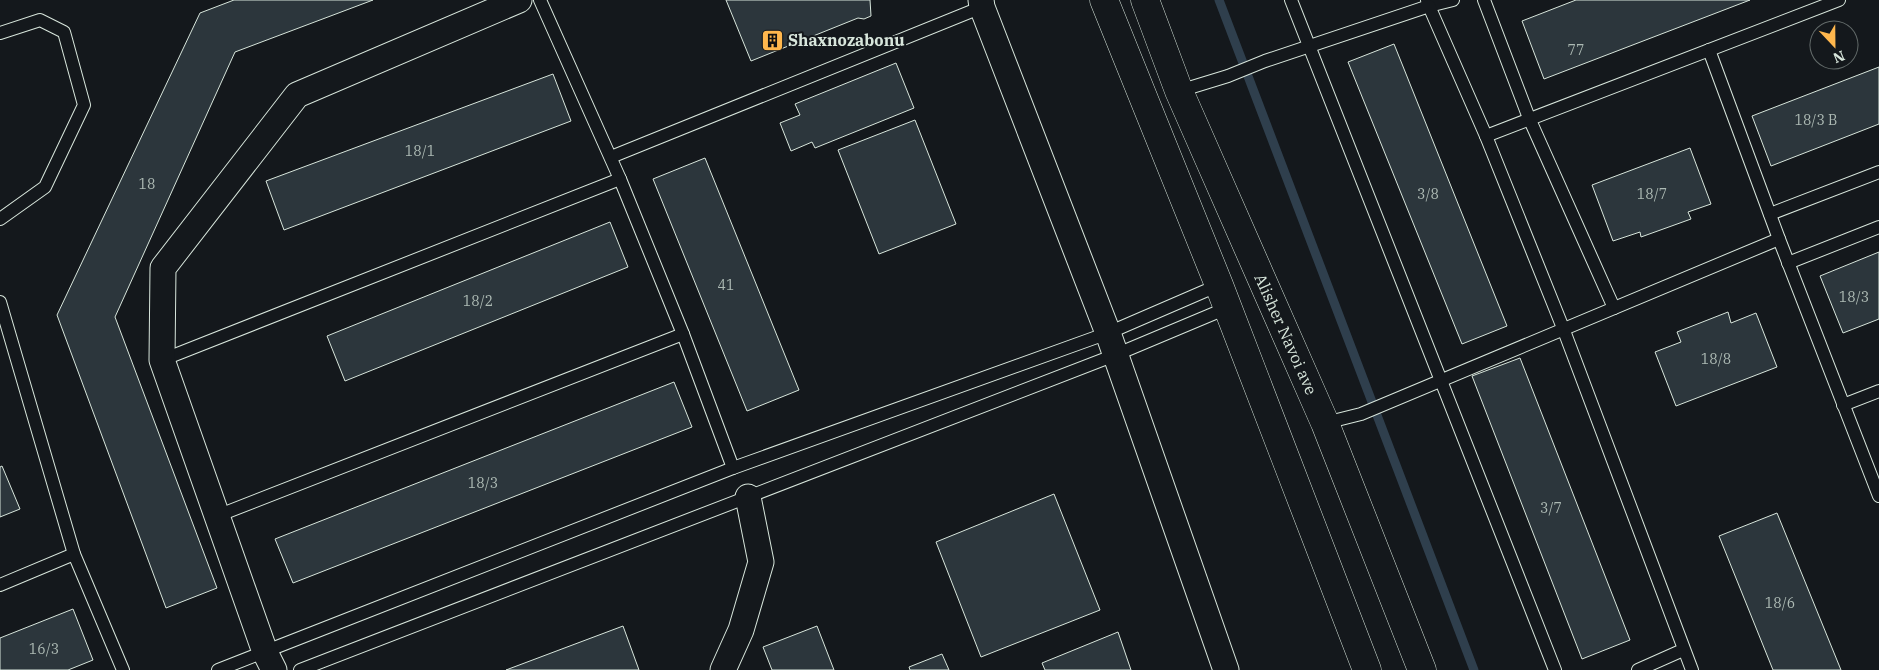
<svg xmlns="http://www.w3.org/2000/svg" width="1879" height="670" font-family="'IBM Plex Serif',serif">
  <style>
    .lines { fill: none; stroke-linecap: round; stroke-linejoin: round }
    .stream { stroke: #2f3f4d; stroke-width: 9 }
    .building { fill: #2c363c; stroke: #d8e6dc }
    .lane-casing { stroke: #d8e6dc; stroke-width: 14 }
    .street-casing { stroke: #d8e6dc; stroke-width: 27 }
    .secondary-casing { stroke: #d8e6dc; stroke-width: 29 }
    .lane { stroke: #14181c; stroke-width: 12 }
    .street { stroke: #14181c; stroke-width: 25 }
    .secondary { stroke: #14181c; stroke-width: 28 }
    .labels { text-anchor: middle; stroke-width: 4; stroke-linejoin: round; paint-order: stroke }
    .number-label { font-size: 14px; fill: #adbab4 }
    .poi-label { font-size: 16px; font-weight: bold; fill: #d8e6dc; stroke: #14181c; text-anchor: start }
    .street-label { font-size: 16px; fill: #d8e6dc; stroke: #14181c }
  </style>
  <rect width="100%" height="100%" fill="#14181c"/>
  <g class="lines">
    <!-- stream -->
    <polyline class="stream" points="1219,0 1474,670"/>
  </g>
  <!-- building -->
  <g class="building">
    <polygon points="234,0 373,0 235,52 115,317 217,588 166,608 57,315 200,13"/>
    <polygon points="726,0 870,0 871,16 864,19 858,18 751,61"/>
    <polygon points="1576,0 1750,0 1544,79 1522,21"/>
    <polygon points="1394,44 1507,326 1462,344 1348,62"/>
    <polygon points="896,63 914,108 815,148 812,142 791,151 780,123 800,115 795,104"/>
    <polygon points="1879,67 1879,124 1771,166 1752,116"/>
    <polygon points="553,74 571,121 284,230 266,181"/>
    <polygon points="915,120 956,224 879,254 838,150"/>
    <polygon points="1690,148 1711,204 1688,212 1691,219 1641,237 1640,232 1613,241 1592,185"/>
    <polygon points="705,158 799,390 747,411 653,179"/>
    <polygon points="610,222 628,267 345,381 327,336"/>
    <polygon points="1879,252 1879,319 1843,333 1820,276"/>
    <polygon points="1728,312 1731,323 1756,313 1777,367 1676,406 1655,352 1681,342 1677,332"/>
    <polygon points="1520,358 1630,640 1582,659 1472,376"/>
    <polygon points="674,382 692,427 293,583 275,539"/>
    <polygon points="2,466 20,509 0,517 0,467"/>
    <polygon points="1054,494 1100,610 981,657 936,542"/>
    <polygon points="1777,513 1841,670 1773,670 1719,536"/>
    <polygon points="73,609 93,660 68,670 0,670 0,638"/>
    <polygon points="623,626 639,670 506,670"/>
    <polygon points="817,626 834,670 772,670 763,647"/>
    <polygon points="1118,632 1131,670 1045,670 1042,663"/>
    <polygon points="942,654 949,670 910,670 909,667"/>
  </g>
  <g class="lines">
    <defs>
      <g id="lane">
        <polyline points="540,0 620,179 683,334 733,468"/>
        <polyline points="1291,0 1555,670"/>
        <polyline points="1427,0 1429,6 1453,0"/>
        <polyline points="1484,0 1529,118 1614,308"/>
        <polyline points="0,33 40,20 64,32 84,105 45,187 0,219"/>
        <polyline points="1709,50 1779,239 1879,496"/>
        <polyline points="1179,91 1228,76 1265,61 1429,6 1486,136 1839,0"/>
        <polyline points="1486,136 1563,328 1692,670"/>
        <polyline points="611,157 982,7"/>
        <polyline points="1770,214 1879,172"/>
        <polyline points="1788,263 1879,227"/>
        <polyline points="0,302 74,554 123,670"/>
        <polyline points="162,360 620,179"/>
        <polyline points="1843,405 1879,391"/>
        <polyline points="1325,423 1361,414 1779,239"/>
        <polyline points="217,516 683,334"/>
        <polyline points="0,585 74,554"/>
        <polyline points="218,670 733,468 1108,333 1219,285"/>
        <polyline points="300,670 1115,355 1227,308"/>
        <polyline points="1638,670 1683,650"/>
      </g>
      <g id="street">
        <polyline points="981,0 982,7 1108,333 1226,670"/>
        <polyline points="274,670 265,652 162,360 163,268 297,95 519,0"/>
        <polyline points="723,670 741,630 761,562 748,497"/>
      </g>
      <g id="secondary">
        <polyline points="1104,0 1219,285 1367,670"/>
        <polyline points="1145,0 1179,91 1325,423 1422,670"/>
      </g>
    </defs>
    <!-- lane casing -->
    <use href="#lane" class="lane-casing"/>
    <!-- street casing -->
    <use href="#street" class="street-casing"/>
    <!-- secondary casing -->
    <use href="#secondary" class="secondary-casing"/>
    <!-- lane -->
    <use href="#lane" class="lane"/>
    <!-- street -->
    <use href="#street" class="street"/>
    <!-- secondary -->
    <use href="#secondary" class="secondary"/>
  </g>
  <!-- icons -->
  <defs>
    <symbol id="building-square" viewBox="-11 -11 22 22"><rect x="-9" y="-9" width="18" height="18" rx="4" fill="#ffb74d" stroke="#14181c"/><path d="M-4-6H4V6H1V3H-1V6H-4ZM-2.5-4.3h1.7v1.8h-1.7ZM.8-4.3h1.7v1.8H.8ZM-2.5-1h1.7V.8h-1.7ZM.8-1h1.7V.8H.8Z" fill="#111"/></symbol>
  </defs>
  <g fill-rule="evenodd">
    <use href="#building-square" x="760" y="28" width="25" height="25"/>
  </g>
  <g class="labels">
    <!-- number labels -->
    <g class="number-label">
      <text x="1576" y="55">77</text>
      <text x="1816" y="125">18/3 B</text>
      <text x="420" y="156">18/1</text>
      <text x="147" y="189">18</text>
      <text x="1428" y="199">3/8</text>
      <text x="1652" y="199">18/7</text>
      <text x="726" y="290">41</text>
      <text x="1854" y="302">18/3</text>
      <text x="478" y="306">18/2</text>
      <text x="1716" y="364">18/8</text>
      <text x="483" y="488">18/3</text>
      <text x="1551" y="513">3/7</text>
      <text x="1780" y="608">18/6</text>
      <text x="44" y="654">16/3</text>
    </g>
    <!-- poi labels -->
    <g class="poi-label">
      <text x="788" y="46">Shaxnozabonu</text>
    </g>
    <!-- street labels -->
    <g class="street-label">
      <text transform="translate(1286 334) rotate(66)" y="6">Alisher Navoi ave</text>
    </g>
  </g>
  <!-- north arrow -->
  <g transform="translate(1834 45) rotate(158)"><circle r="24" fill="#14181c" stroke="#626a69"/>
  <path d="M0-4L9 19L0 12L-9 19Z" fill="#ffb74d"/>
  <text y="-8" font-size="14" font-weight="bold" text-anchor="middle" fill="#d8e6dc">N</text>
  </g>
</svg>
